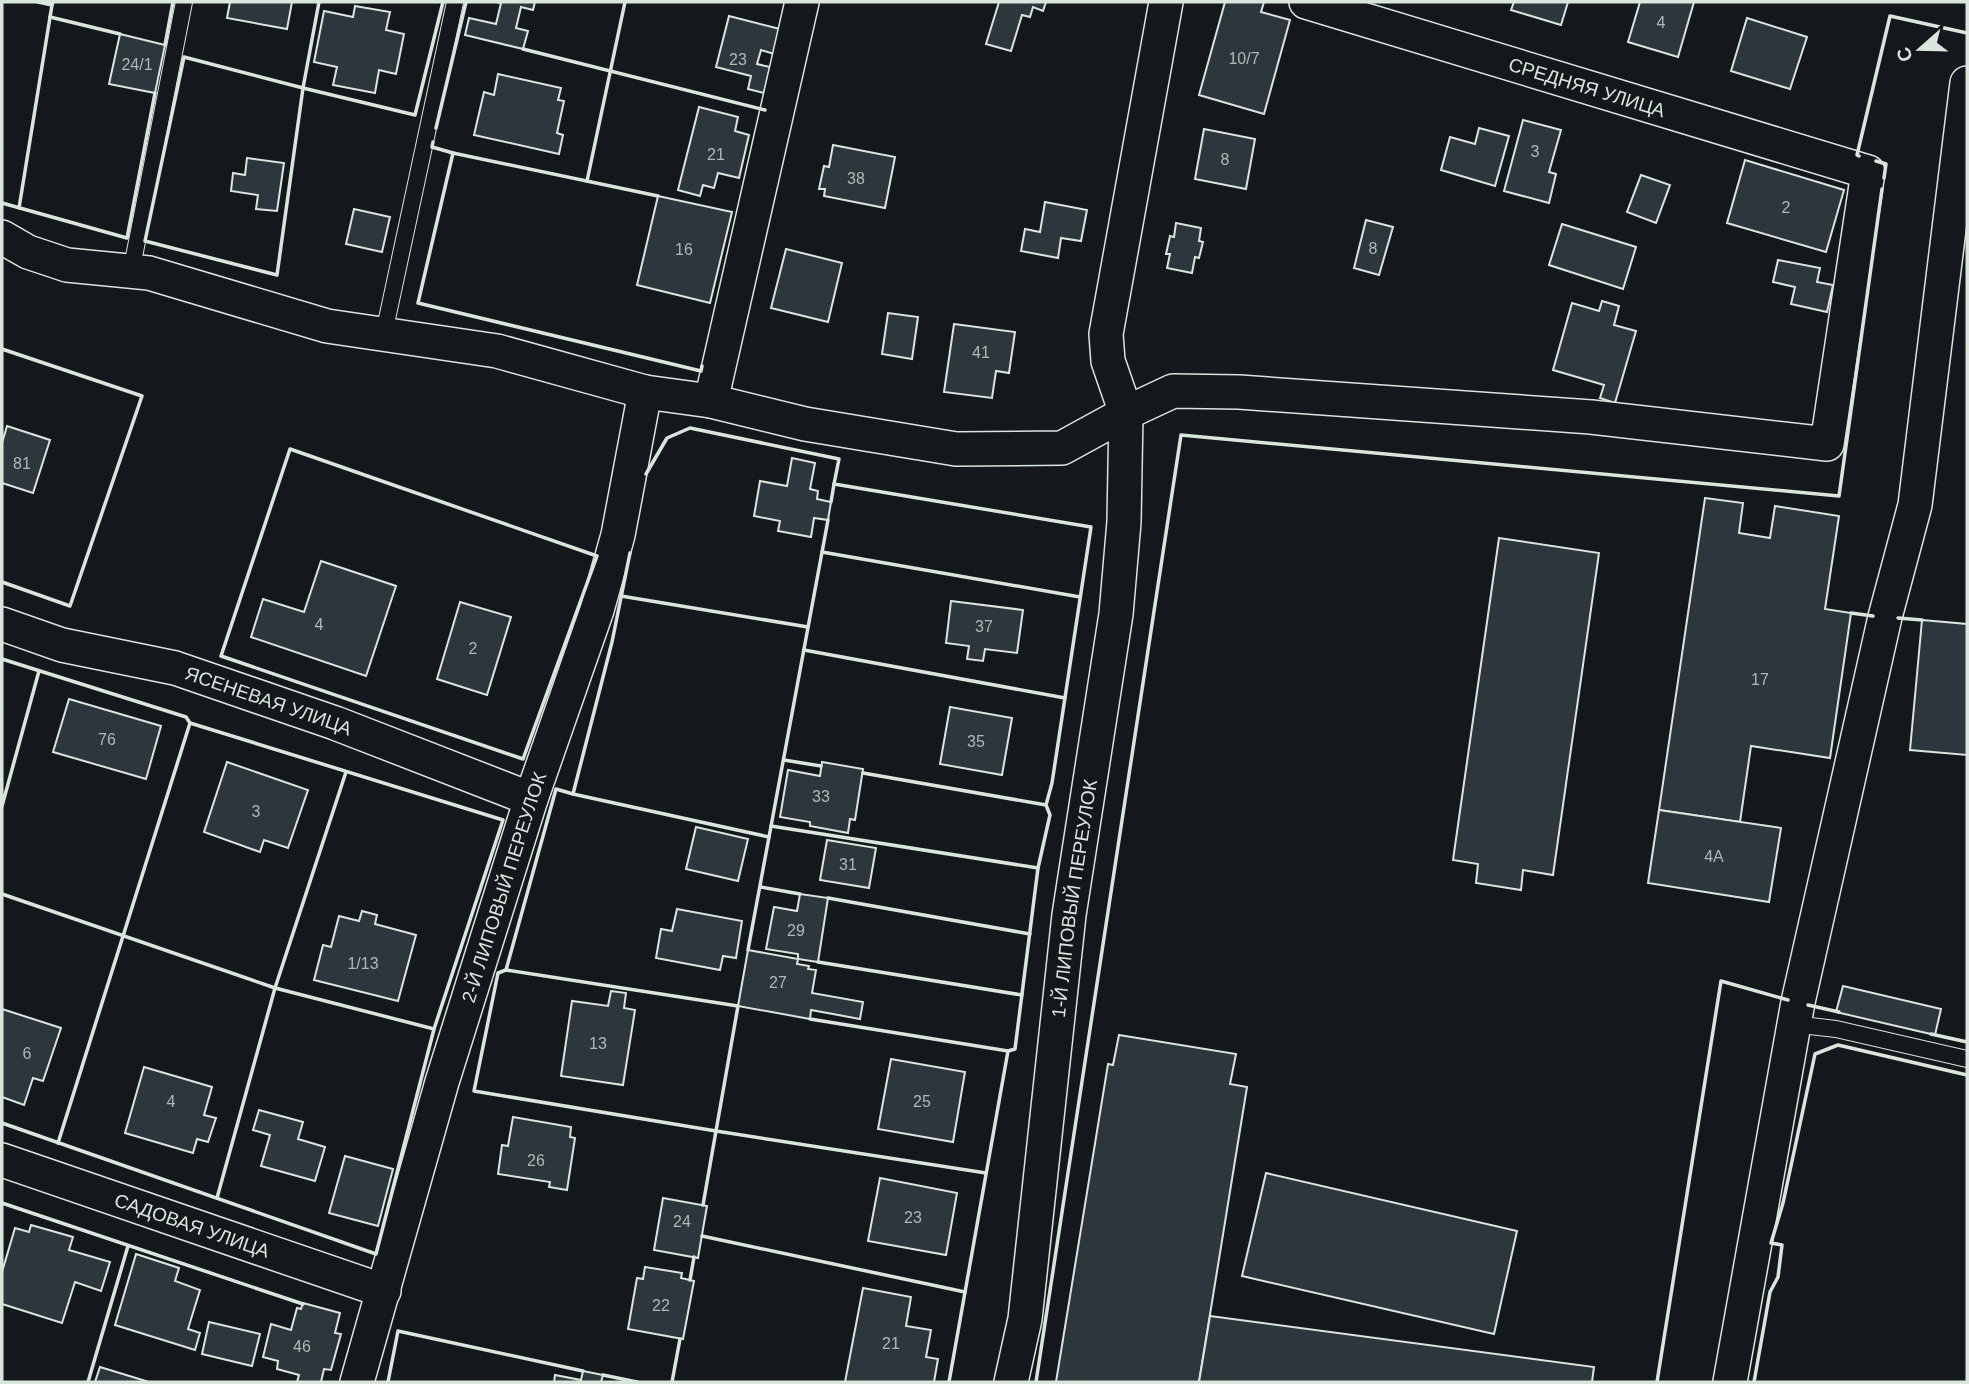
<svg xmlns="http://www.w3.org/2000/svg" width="1969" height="1384" font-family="Arial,sans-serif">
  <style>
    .building { fill: #2c363c; stroke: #d8e6dc; stroke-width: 2 }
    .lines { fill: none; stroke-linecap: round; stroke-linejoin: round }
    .lane-casing { stroke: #d8e6dc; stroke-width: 18 }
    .street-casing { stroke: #d8e6dc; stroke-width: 36 }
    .lane { stroke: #14181c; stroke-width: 16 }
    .street { stroke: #14181c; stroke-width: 33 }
    .wall { stroke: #d8e6dc; stroke-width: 3.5 }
    .labels { text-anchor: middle; stroke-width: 5; stroke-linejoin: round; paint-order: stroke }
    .number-label { font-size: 16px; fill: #adbab4 }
    .street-label { font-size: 19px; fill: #d8e6dc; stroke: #14181c }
  </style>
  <rect width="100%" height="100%" fill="#14181c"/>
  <!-- building -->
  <g class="building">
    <polygon points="230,2 292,2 287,29 227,18"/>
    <polygon points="496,2 535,2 533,10 521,7 516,28 528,31 523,49 465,35 469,18 496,24 501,3"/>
    <polygon points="999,2 1046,2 1043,11 1033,7 1030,17 1022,15 1011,51 986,44"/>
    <polygon points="1225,2 1264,2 1261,12 1290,20 1264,114 1199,95"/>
    <polygon points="1514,2 1568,2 1561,25 1511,10"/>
    <polygon points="1640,2 1694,2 1678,57 1628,42"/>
    <polygon points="355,6 390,12 386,30 404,34 396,74 379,70 375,93 333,85 337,67 314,62 324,11 353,17"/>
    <polygon points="729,16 780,29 774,54 761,50 757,64 770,67 764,93 748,89 751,76 716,67"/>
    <polygon points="1747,18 1807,37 1790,89 1731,71"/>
    <polygon points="120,34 165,45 155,93 109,84"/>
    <polygon points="498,74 561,88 558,100 564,101 557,133 563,135 559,154 474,135 484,92 494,95"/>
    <polygon points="699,107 738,117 735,131 749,135 739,178 718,173 714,188 703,185 700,196 678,190"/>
    <polygon points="1523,120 1561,130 1549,172 1556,174 1549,203 1504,191"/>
    <polygon points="1479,128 1509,136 1495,186 1441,170 1450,137 1475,144"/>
    <polygon points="1204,129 1255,139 1246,189 1195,179"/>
    <polygon points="833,145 895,157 885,208 824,196 825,189 819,189 824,166 829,167"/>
    <polygon points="247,158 284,163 277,211 256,209 258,195 231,191 233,173 245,175"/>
    <polygon points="1745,160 1844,190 1826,252 1727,223"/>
    <polygon points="1641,175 1670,185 1656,223 1627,212"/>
    <polygon points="658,196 732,212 710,303 637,285"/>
    <polygon points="1045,202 1087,210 1081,241 1061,238 1058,258 1021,251 1025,229 1040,232"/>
    <polygon points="354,209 390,217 382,252 346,244"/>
    <polygon points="1366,220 1393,227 1379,275 1354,268"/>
    <polygon points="1176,223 1201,228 1199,241 1203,242 1199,258 1195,257 1192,273 1167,268 1170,254 1166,254 1170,236 1174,237"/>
    <polygon points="1562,224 1636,247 1623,289 1549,265"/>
    <polygon points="786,249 842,263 828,322 771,308"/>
    <polygon points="1778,260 1820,268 1817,282 1833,285 1827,312 1791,304 1795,287 1773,282"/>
    <polygon points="1602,301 1619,306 1614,325 1636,331 1615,403 1600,398 1604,385 1553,370 1572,303 1599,311"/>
    <polygon points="888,313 918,317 912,359 882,354"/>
    <polygon points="954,324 1015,332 1009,373 996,371 992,398 944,392"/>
    <polygon points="7,426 50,440 33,493 2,483 2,443"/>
    <polygon points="792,458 815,463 810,489 818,491 817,499 831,502 828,520 814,518 811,537 778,531 780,521 754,516 760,481 787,486"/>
    <polygon points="1705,498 1743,503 1739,533 1770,538 1775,506 1839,516 1825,609 1851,613 1830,758 1751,746 1740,822 1659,810"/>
    <polygon points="1499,538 1599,553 1553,875 1523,870 1521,890 1476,883 1478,864 1453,860"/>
    <polygon points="321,561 396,586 366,676 251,637 263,599 304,612"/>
    <polygon points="951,601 1023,610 1017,653 985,649 983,661 967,659 969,646 946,643"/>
    <polygon points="460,602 511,617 487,695 437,679"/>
    <polygon points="1922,620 1967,624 1967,755 1910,750"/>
    <polygon points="69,699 161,726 146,779 53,752"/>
    <polygon points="950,707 1012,718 1002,775 940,764"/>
    <polygon points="227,762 308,790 288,848 264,840 260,852 204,832"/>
    <polygon points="822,762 863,769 855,820 850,819 848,833 810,826 810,822 780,817 788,770 820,776"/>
    <polygon points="1659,810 1781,828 1769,902 1648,883"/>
    <polygon points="696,827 748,839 738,881 686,869"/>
    <polygon points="827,840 876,848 869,888 820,880"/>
    <polygon points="800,894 828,898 818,962 798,959 798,954 766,949 774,907 797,911"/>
    <polygon points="677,909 742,921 736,958 723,956 720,970 656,958 661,929 672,931"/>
    <polygon points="362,911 377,915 375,924 416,935 398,1001 314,980 323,945 331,947 339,916 359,921"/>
    <polygon points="748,950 798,959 797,964 809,966 808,969 816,970 812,993 863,1002 860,1019 811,1010 810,1019 738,1006"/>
    <polygon points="1843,986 1941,1009 1935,1035 1836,1012"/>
    <polygon points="611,991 626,993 624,1008 635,1010 623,1085 561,1076 572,1001 608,1006"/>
    <polygon points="2,1009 61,1028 43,1081 33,1078 24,1105 2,1097"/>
    <polygon points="1119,1035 1236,1054 1230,1084 1247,1087 1199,1382 1056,1382 1108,1064 1113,1065"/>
    <polygon points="891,1059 965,1072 953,1142 878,1129"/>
    <polygon points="144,1067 212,1087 204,1115 216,1118 208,1142 197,1139 193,1153 125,1133"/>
    <polygon points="259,1110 303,1122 298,1139 325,1147 315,1181 261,1166 270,1135 253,1130"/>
    <polygon points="513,1117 571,1127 570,1137 575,1138 567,1190 549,1187 550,1182 498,1174 502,1145 508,1146"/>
    <polygon points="345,1156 393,1169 378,1226 329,1213"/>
    <polygon points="1266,1173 1517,1231 1494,1334 1242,1276"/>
    <polygon points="880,1178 957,1193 946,1255 868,1241"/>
    <polygon points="663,1198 707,1206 698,1258 654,1250"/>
    <polygon points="31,1225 73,1237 69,1250 110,1262 101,1291 75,1282 62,1323 2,1304 2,1272 15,1228 29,1232"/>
    <polygon points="136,1254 179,1268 175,1281 200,1290 188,1329 200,1333 195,1350 115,1325"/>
    <polygon points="645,1267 682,1273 681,1278 694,1281 683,1339 628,1329 637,1278 643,1279"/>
    <polygon points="863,1288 911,1297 906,1326 931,1330 926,1357 938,1359 934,1382 845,1382"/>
    <polygon points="303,1303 340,1313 335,1333 341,1334 331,1370 324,1369 321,1382 297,1382 299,1375 277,1369 278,1361 263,1357 271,1324 291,1330 297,1308 301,1309"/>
    <polygon points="1210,1316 1594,1367 1592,1382 1199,1382"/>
    <polygon points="209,1322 260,1334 252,1366 202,1354"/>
    <polygon points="100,1367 149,1382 95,1382"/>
    <polygon points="583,1371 603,1375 601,1382 554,1382 555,1375 581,1380"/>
  </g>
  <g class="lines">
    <defs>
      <g id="lane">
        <polyline points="131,272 184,2"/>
        <polyline points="384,333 455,2"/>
        <polyline points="1793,1024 1836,1029 1967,1059"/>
      </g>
      <g id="street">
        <polyline points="2,237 28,252 67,265 149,273 327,326 497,351 645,392 711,401 805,424 956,449 1062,448 1126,413 1173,391 1239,392 1591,417 1827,444 1868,172 1306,2"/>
        <polyline points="711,401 802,2"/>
        <path id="s1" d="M2,624L62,645L175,668L335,723L531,799"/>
        <path id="s2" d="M2,1160L384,1291"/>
        <path id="s3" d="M357,1382L442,1082L531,799L597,610L618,535L645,392"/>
        <path id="s4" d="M1011,1382L1025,1319L1069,915L1116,614L1124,522L1126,413L1108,361L1106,334L1166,2"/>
        <polyline points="1730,1382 1798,1002 1885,617 1915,505 1967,83"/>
      </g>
    </defs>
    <!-- lane casing -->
    <use href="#lane" class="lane-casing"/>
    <!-- street casing -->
    <use href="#street" class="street-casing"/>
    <!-- lane -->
    <use href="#lane" class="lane"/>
    <!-- street -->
    <use href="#street" class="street"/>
    <!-- wall -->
    <g class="wall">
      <polyline points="38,2 52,5 53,2"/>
      <polyline points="319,2 303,88 415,115 443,2"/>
      <polyline points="50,17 120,34"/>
      <polyline points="165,45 173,2"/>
      <polyline points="523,49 765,110"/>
      <polygon points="184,57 303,88 277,275 145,241"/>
      <polyline points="436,128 466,2"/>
      <polyline points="433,142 432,147 453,153 418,303 701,371 702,366"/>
      <polyline points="453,153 658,196"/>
      <polyline points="1859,156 1857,155 1890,16 1967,33"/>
      <polyline points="1876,161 1886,164 1884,178"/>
      <polyline points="587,181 625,2"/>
      <polyline points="2,203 127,238 155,93"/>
      <polyline points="19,208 52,5"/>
      <polyline points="2,349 142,396 70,606 2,582"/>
      <polygon points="290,449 597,556 523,759 221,656"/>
      <polyline points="646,474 667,438 690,428 839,459 834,484 1091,527 1052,783 1046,805 1050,815 1038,868 1015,1049 1008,1051 949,1382"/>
      <polyline points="831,502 834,484"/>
      <polyline points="822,552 1080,597"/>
      <polyline points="630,553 612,642 573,794 556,789 506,970 498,973 474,1091 716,1131 703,1205"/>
      <polyline points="621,596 808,627"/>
      <polyline points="1851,613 1873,616"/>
      <polyline points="1898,618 1922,620"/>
      <polyline points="804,650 1065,698"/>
      <polyline points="2,659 186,717 190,723 503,820 434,1029 376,1254 2,1123"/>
      <polyline points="784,760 821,766"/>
      <polyline points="863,773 1046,805"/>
      <polyline points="573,794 769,837"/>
      <polyline points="2,806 39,671"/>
      <polyline points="771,826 1038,868"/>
      <polyline points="761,887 800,894"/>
      <polyline points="2,894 275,988 434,1029"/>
      <polyline points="828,898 1030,934"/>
      <polyline points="748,950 828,520"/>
      <polyline points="818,962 1022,995"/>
      <polyline points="506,970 738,1006 716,1131 986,1173"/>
      <polyline points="1808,1005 1839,1012"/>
      <polyline points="810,1019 1008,1051"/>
      <polyline points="1931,1034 1967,1042"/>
      <polyline points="58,1143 190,723"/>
      <polyline points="217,1198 275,988 346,772"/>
      <polyline points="2,1203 303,1304"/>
      <polyline points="702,1236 965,1292"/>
      <polyline points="690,1280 694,1257"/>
      <polyline points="603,1375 637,1382"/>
      <polyline points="88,1382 128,1246"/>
      <polyline points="388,1382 398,1331 583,1371"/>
      <polyline points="672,1382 680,1339"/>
      <polyline points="1036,1382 1181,435 1839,496 1882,189"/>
      <polyline points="1657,1382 1721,981 1788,1000"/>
      <polyline points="1754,1382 1770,1292 1778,1277 1782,1245 1771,1243 1783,1203 1815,1054 1838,1045 1967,1075"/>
    </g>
  </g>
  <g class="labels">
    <!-- number labels -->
    <g class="number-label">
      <text x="1661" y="28">4</text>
      <text x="1244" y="64">10/7</text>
      <text x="738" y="65">23</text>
      <text x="137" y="70">24/1</text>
      <text x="1535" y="157">3</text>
      <text x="716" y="160">21</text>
      <text x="1225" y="165">8</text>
      <text x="856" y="184">38</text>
      <text x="1786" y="213">2</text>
      <text x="1373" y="254">8</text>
      <text x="684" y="255">16</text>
      <text x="981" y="358">41</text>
      <text x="22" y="469">81</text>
      <text x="319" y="630">4</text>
      <text x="984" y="632">37</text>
      <text x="473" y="654">2</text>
      <text x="1760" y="685">17</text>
      <text x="107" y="745">76</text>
      <text x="976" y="747">35</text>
      <text x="821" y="802">33</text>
      <text x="256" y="817">3</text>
      <text x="1714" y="862">4А</text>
      <text x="848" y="870">31</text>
      <text x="796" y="936">29</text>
      <text x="363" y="969">1/13</text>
      <text x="778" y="988">27</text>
      <text x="598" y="1049">13</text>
      <text x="27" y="1059">6</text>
      <text x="171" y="1107">4</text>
      <text x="922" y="1107">25</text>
      <text x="536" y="1166">26</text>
      <text x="913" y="1223">23</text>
      <text x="682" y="1227">24</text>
      <text x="661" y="1311">22</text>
      <text x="891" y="1349">21</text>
      <text x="302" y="1352">46</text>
    </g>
    <!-- street labels -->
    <g class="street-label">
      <text transform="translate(1587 87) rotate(17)" y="7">СРЕДНЯЯ УЛИЦА</text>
      <text dy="7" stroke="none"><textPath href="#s1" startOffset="278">ЯСЕНЕВАЯ УЛИЦА</textPath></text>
      <text dy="7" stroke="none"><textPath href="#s3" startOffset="516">2-Й ЛИПОВЫЙ ПЕРЕУЛОК</textPath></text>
      <text dy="7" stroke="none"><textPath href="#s4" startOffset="488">1-Й ЛИПОВЫЙ ПЕРЕУЛОК</textPath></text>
      <text dy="7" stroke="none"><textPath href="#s2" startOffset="201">САДОВАЯ УЛИЦА</textPath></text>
    </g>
  </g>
  <!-- border -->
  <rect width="1969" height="1384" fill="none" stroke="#d8e6dc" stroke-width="7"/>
  <!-- north arrow -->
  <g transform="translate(1920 49) rotate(250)" stroke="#14181c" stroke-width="5" paint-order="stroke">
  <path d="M0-5L12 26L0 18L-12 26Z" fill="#d8e6dc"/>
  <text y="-10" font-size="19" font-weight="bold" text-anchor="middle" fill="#d8e6dc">С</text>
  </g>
</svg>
